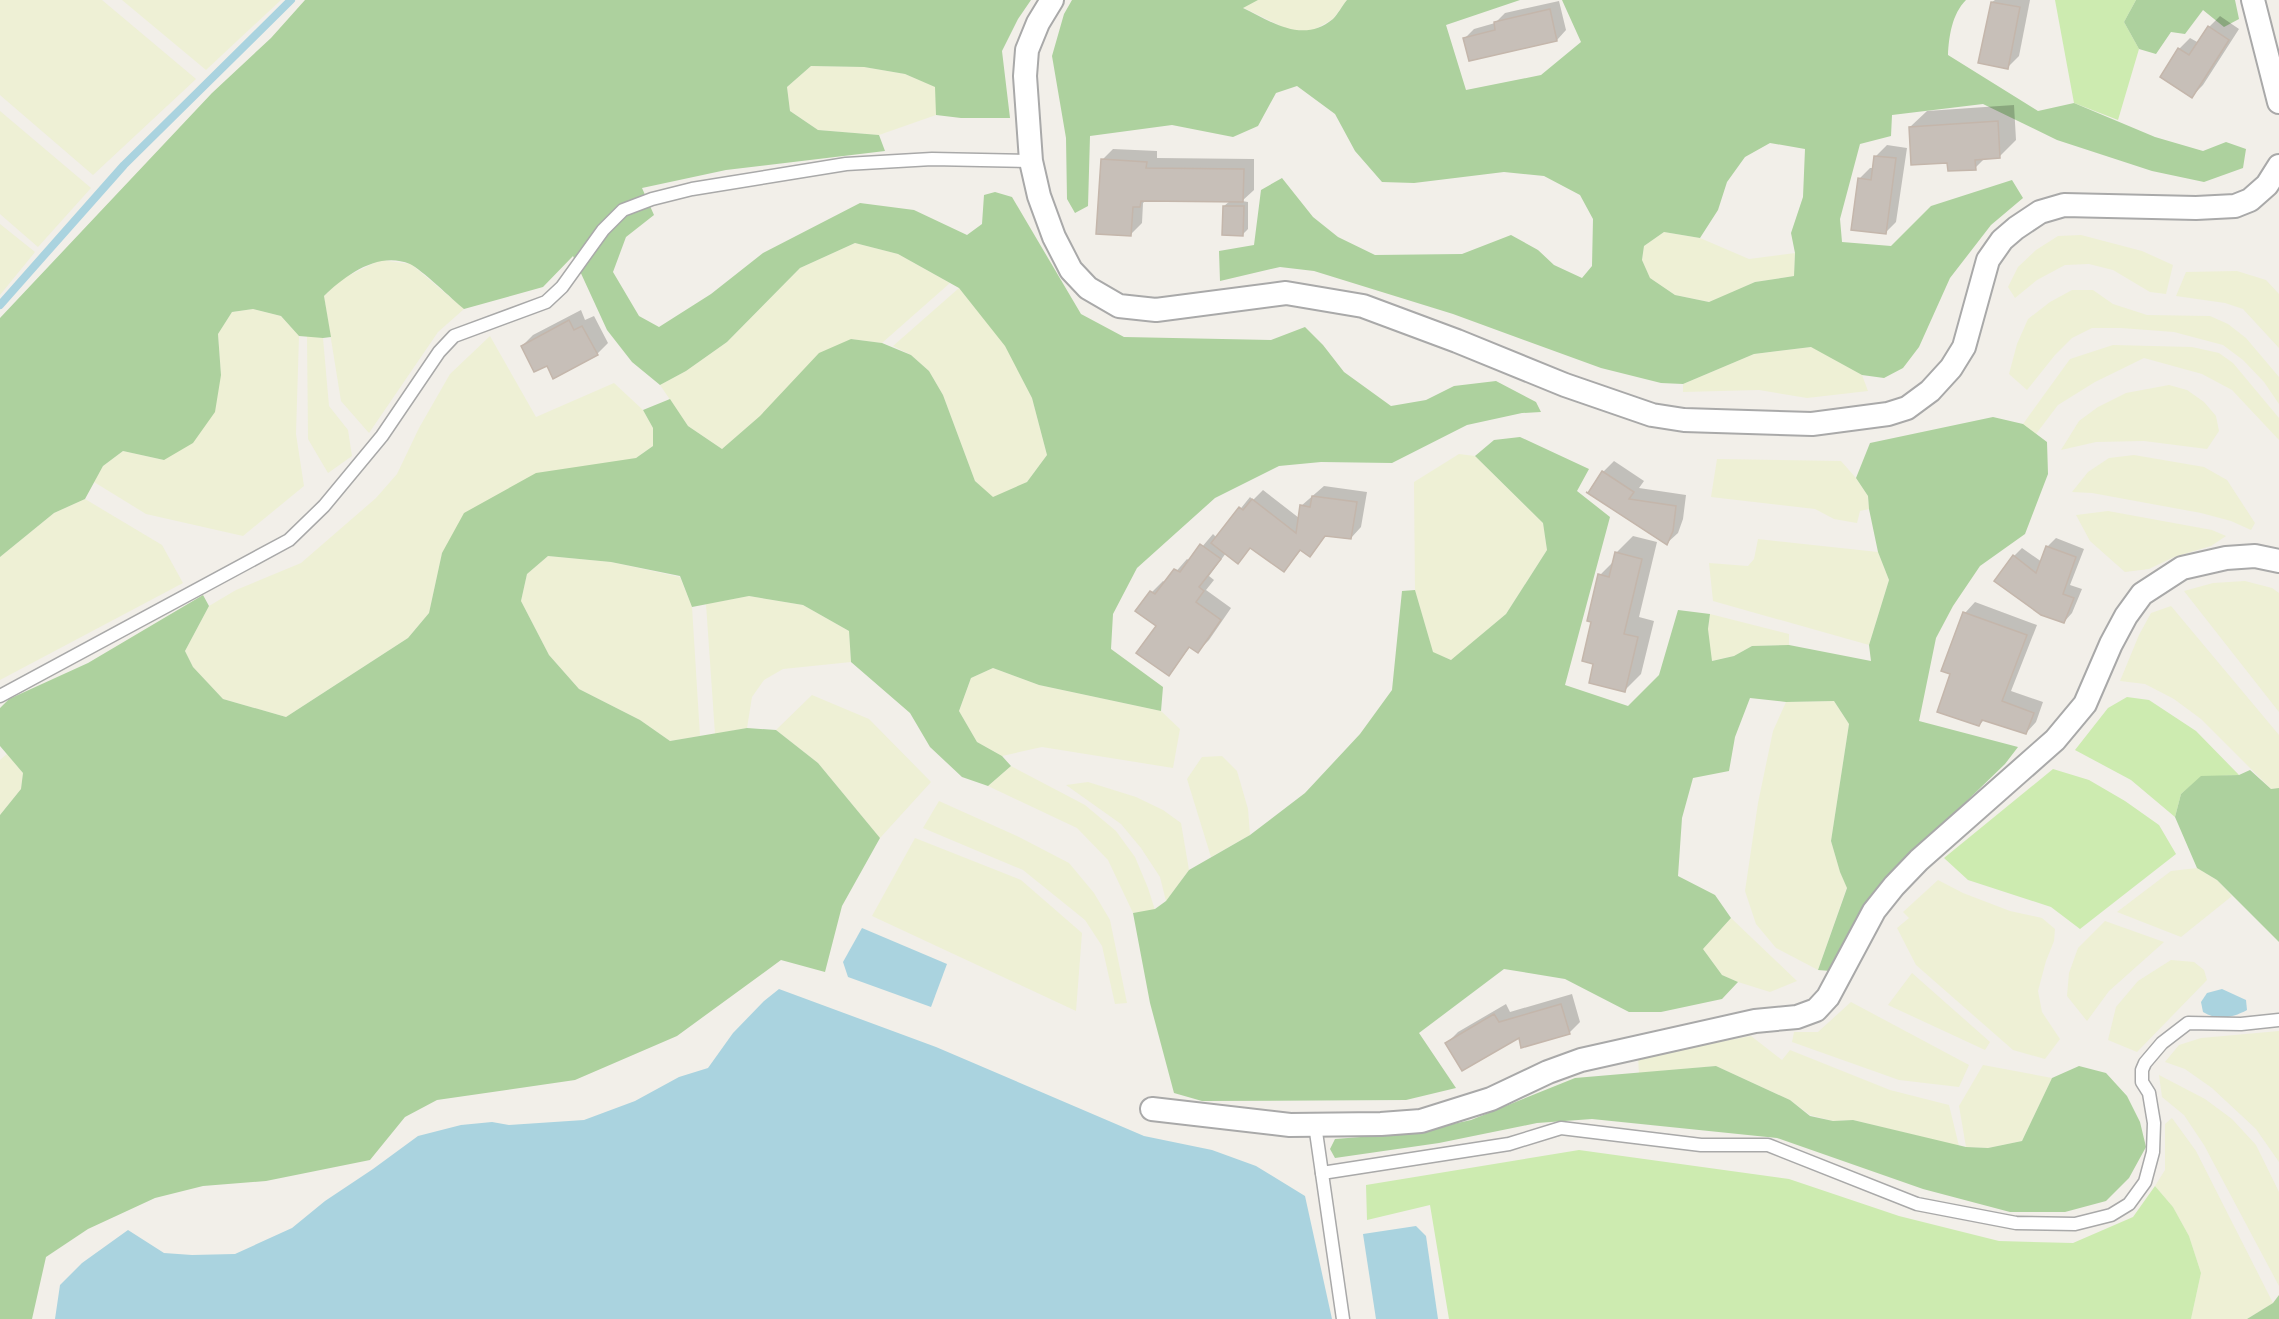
<svg xmlns="http://www.w3.org/2000/svg" width="2279" height="1319" font-family="'Asap Condensed',sans-serif">
  <style>
    .farmland { fill: #eef0d5 }
    .grass { fill: #cdebb0 }
    .forest { fill: #add19e; fill-rule: evenodd }
    .water { fill: #aad3df }
    .shadow { fill: #0003 }
    .lines { fill: none; stroke-linecap: round; stroke-linejoin: round }
    .stream { stroke: #aad3df; stroke-width: 8 }
    .building { fill: #c7bfb8; stroke: #c4b6ab; stroke-width: 1.5 }
    .lane-casing { stroke: #a9a9a9; stroke-width: 15 }
    .street-casing { stroke: #a9a9a9; stroke-width: 26 }
    .lane { stroke: #fff; stroke-width: 12 }
    .street { stroke: #fff; stroke-width: 22 }
  </style>
  <rect width="100%" height="100%" fill="#f2efe9"/>
  <!-- farmland -->
  <g class="farmland">
    <polygon points="0,0 102,0 196,79 93,175 0,95"/>
    <polygon points="122,0 281,0 206,70"/>
    <polygon points="1258,0 1347,0 1333,19 1310,32 1287,29 1242,7"/>
    <polygon points="811,66 864,67 905,74 936,87 936,115 879,135 818,130 790,111 787,87"/>
    <polygon points="0,111 91,188 38,247 0,214"/>
    <polygon points="0,224 35,252 0,295"/>
    <polygon points="1664,232 1700,238 1749,259 1795,253 1794,276 1755,282 1710,302 1675,295 1650,278 1642,260 1644,246"/>
    <polygon points="2081,235 2142,251 2173,265 2166,294 2150,292 2113,270 2089,264 2065,265 2037,280 2015,298 2008,287 2018,267 2036,250 2058,236"/>
    <polygon points="855,243 898,254 950,283 882,343 851,339 722,449 688,426 660,385 686,371 727,342 800,268"/>
    <polygon points="380,260 411,264 464,309 438,332 369,433 341,401 324,296 342,279"/>
    <polygon points="2237,271 2266,280 2279,294 2279,348 2243,309 2225,303 2176,296 2186,272"/>
    <polygon points="959,288 1006,346 1032,398 1047,455 1027,482 993,498 975,481 943,395 929,371 911,355 893,346"/>
    <polygon points="2072,290 2093,290 2113,304 2147,315 2210,316 2228,324 2246,338 2279,377 2279,404 2264,382 2243,360 2223,345 2174,332 2121,328 2092,328 2072,338 2055,355 2027,390 2009,374 2017,344 2028,319 2050,302"/>
    <polygon points="253,309 281,316 299,336 296,434 304,486 243,536 146,514 94,482 103,466 123,451 164,460 221,375 218,334 232,312"/>
    <polygon points="307,336 323,338 329,406 348,430 352,456 328,473 308,439"/>
    <polygon points="490,336 536,417 614,383 643,410 653,428 653,446 636,458 442,553 429,613 408,638 286,717 223,699 193,667 185,651 209,606 236,590 301,563 376,498 397,474 419,428 450,374"/>
    <polygon points="2113,345 2192,347 2219,353 2233,363 2279,418 2279,440 2232,390 2202,374 2144,358 2095,382 2058,405 2036,434 2023,424 2070,359"/>
    <polygon points="1812,347 1862,375 1868,391 1807,398 1759,390 1683,392 1683,384 1754,354"/>
    <polygon points="2169,385 2187,390 2204,402 2216,416 2219,431 2207,449 2144,441 2096,442 2061,450 2079,421 2098,407 2126,393"/>
    <polygon points="1459,454 1475,456 1543,523 1547,550 1506,614 1452,660 1433,653 1415,590 1414,482"/>
    <polygon points="2134,455 2204,467 2227,480 2255,523 2251,530 2231,521 2201,513 2092,493 2072,492 2088,472 2109,458"/>
    <polygon points="1717,459 1841,461 1856,478 1868,496 1869,509 1860,511 1857,523 1834,519 1815,509 1711,497"/>
    <polygon points="85,499 162,545 183,583 0,680 0,557 54,513"/>
    <polygon points="2108,511 2212,530 2226,536 2211,546 2174,557 2149,569 2125,572 2090,541 2076,515"/>
    <polygon points="1758,539 1878,552 1889,580 1869,645 1713,601 1709,563 1748,566 1754,559"/>
    <polygon points="548,556 611,562 680,577 692,607 700,736 670,741 640,720 579,689 549,655 521,601 527,574"/>
    <polygon points="2245,581 2272,588 2279,593 2279,712 2184,591 2213,583"/>
    <polygon points="749,596 803,605 849,631 851,662 783,669 764,680 752,697 747,728 715,734 706,604"/>
    <polygon points="2171,606 2279,735 2279,788 2271,789 2201,719 2174,699 2145,684 2120,681 2139,635 2151,613"/>
    <polygon points="1710,614 1789,634 1789,645 1752,646 1734,656 1711,661 1708,629"/>
    <polygon points="993,668 1039,685 1161,711 1180,729 1173,768 1042,747 1002,756 977,742 959,711 971,678"/>
    <polygon points="812,695 869,719 931,782 880,838 818,763 776,730"/>
    <polygon points="1834,701 1849,724 1831,841 1840,872 1847,887 1818,970 1776,948 1756,924 1745,891 1758,803 1773,731 1786,702"/>
    <polygon points="7,754 23,773 21,789 0,815 0,760"/>
    <polygon points="1222,756 1237,771 1248,809 1250,835 1211,857 1187,779 1202,757"/>
    <polygon points="1011,766 1085,805 1116,831 1135,857 1148,888 1155,910 1133,913 1108,860 1077,828 988,786"/>
    <polygon points="1088,782 1136,797 1163,810 1181,823 1189,870 1166,901 1160,877 1141,848 1121,824 1066,785"/>
    <polygon points="939,801 1019,837 1069,863 1094,893 1110,920 1127,1003 1115,1004 1102,946 1085,920 1023,870 923,828"/>
    <polygon points="915,838 1021,880 1082,933 1076,1011 872,916"/>
    <polygon points="2197,868 2217,880 2232,896 2181,937 2117,912 2171,871"/>
    <polygon points="1938,880 1963,893 2010,911 2042,918 2055,929 2054,941 2046,961 2038,991 2042,1012 2060,1039 2045,1059 2013,1050 1916,965 1897,928 1909,918 1903,912"/>
    <polygon points="1731,918 1797,981 1770,992 1738,982 1722,975 1703,949"/>
    <polygon points="2105,921 2164,942 2109,991 2087,1021 2067,996 2069,973 2078,948"/>
    <polygon points="2171,960 2194,962 2204,970 2207,980 2137,1052 2108,1040 2116,1007 2138,981"/>
    <polygon points="1912,973 1990,1042 1985,1050 1888,1005"/>
    <polygon points="1851,1002 1969,1065 1959,1087 1899,1080 1792,1042 1794,1032 1818,1032"/>
    <polygon points="2279,1031 2279,1162 2256,1129 2212,1088 2185,1069 2165,1062 2179,1045 2201,1038"/>
    <polygon points="1751,1036 1782,1060 1790,1050 1890,1090 1949,1105 1959,1146 1853,1120 1833,1121 1810,1115 1790,1100 1716,1066 1639,1073 1638,1057"/>
    <polygon points="1983,1065 2052,1078 2022,1141 1988,1148 1966,1147 1959,1106"/>
    <polygon points="2159,1075 2205,1099 2232,1119 2256,1145 2279,1192 2279,1286 2204,1145 2184,1115 2162,1097"/>
    <polygon points="2172,1118 2196,1151 2273,1303 2247,1319 2191,1319 2201,1273 2189,1236 2173,1207 2155,1186 2165,1170 2165,1124"/>
  </g>
  <!-- grass -->
  <g class="grass">
    <polygon points="2055,0 2136,0 2124,22 2139,49 2118,120 2074,103"/>
    <polygon points="2127,697 2149,700 2196,731 2239,775 2201,777 2181,794 2175,817 2131,780 2075,750 2108,708"/>
    <polygon points="2053,769 2089,780 2125,801 2159,825 2176,854 2080,929 2051,907 1968,880 1944,858"/>
    <polygon points="1579,1150 1789,1179 1899,1216 1999,1241 2073,1243 2133,1217 2155,1186 2173,1207 2189,1236 2201,1273 2191,1319 1449,1319 1430,1205 1367,1220 1366,1185"/>
  </g>
  <!-- forest -->
  <g class="forest">
    <path d="M305,0H1031L1018,19L1002,51L1010,118H961L936,115L935,87L905,74L864,67L811,66L787,87L790,111L818,130L879,135L885,151L726,170L642,188L654,215L626,237L613,272L639,316L659,327L711,294L763,253L860,203L914,210L967,235L982,224L984,195L995,192L1012,197L1081,314L1124,337L1271,340L1305,327L1323,345L1344,372L1391,406L1426,400L1454,386L1496,381L1536,402L1541,412L1522,413L1467,425L1392,463L1321,462L1279,466L1215,498L1137,568L1113,614L1111,649L1163,687L1161,711L1039,685L993,668L971,678L959,711L977,742L1002,756L1011,766L988,786L962,777L930,747L910,713L851,662L849,631L803,605L749,596L692,607L680,576L611,562L548,556L527,574L521,601L549,655L579,689L640,720L670,741L747,728L776,730L818,763L880,838L842,906L825,972L781,960L677,1036L575,1080L437,1100L405,1117L370,1160L266,1181L203,1186L155,1198L88,1229L46,1257L32,1319H0V815L21,789L23,773L0,746V708L9,699L88,663L203,595L209,606L185,651L193,667L223,699L286,717L408,638L429,613L442,553L464,513L536,473L636,458L653,446V428L643,410L670,399L688,426L722,449L760,416L819,353L851,339L882,343L911,355L929,371L943,395L975,481L993,497L1027,482L1047,455L1032,398L1005,346L959,288L898,254L855,243L800,268L727,342L686,371L660,385L632,362L607,330L573,256L543,287L464,309C453,300 421,269 410,264C378,251 346,275 324,296L331,337L323,338L299,336L281,316L253,309L232,312L218,334L221,375L215,412L193,443L164,460L123,451L103,466L85,499L54,513L0,557V318L212,93L271,38Z"/>
    <path d="M1072,0H1258L1243,8C1272,22 1303,44 1333,19C1338,14 1342,6 1347,0H1520L1446,25L1466,90L1541,75L1581,42L1562,0H1966C1952,14 1949,36 1948,55L2038,111L2074,103L2155,137L2203,151L2226,142L2246,149L2243,168L2204,182L2152,171L2057,140L1983,104L1892,115L1891,136L1860,144L1840,219L1842,242L1891,246L1931,206L2012,180L2023,198L1991,225L1950,278L1919,347L1903,368L1884,378L1862,375L1811,347L1754,354L1683,384L1661,383L1601,368L1453,314L1314,271L1280,267L1220,281L1219,251L1254,245L1261,190L1282,178L1313,217L1338,237L1375,255L1462,254L1511,235L1538,250L1554,265L1582,278L1592,266L1593,219L1580,195L1544,176L1504,172L1414,183L1382,182L1355,151L1335,114L1297,86L1276,93L1258,126L1233,137L1172,125L1090,136L1088,206L1075,213L1067,199L1066,138L1052,56L1064,14ZM1770,143L1805,149L1803,197L1791,233L1795,253L1794,276L1755,282L1709,302L1675,295L1650,278L1642,260L1644,246L1664,232L1700,238L1718,210L1727,182L1745,157Z"/>
    <polygon points="2136,0 2235,0 2239,19 2224,27 2203,10 2185,34 2171,32 2156,54 2139,49 2124,22"/>
    <polygon points="1993,417 2023,424 2047,442 2048,474 2025,534 1980,566 1953,606 1936,638 1919,721 2018,747 2005,764 1881,884 1831,971 1818,970 1847,888 1840,872 1831,841 1849,724 1834,701 1786,702 1750,698 1735,737 1729,771 1693,778 1682,818 1678,876 1715,895 1731,918 1703,949 1722,975 1738,982 1722,999 1661,1012 1629,1012 1565,979 1504,969 1419,1033 1456,1088 1406,1100 1202,1101 1174,1093 1150,1003 1133,913 1155,909 1166,901 1189,870 1250,835 1305,793 1360,734 1392,690 1402,591 1415,590 1433,652 1451,660 1506,614 1547,550 1543,523 1475,456 1494,440 1520,437 1589,469 1577,491 1610,517 1565,685 1628,706 1659,675 1678,610 1710,614 1708,629 1712,661 1734,656 1752,646 1789,645 1871,661 1869,645 1889,580 1878,552 1869,509 1868,496 1856,478 1870,443"/>
    <polygon points="2250,770 2271,789 2279,788 2279,942 2217,880 2197,868 2175,817 2181,794 2201,776 2239,775"/>
    <polygon points="1716,1066 1790,1100 1810,1116 1833,1121 1853,1120 1966,1147 1988,1148 2022,1141 2052,1078 2079,1066 2106,1073 2127,1096 2140,1122 2146,1147 2129,1178 2106,1201 2065,1212 2010,1212 1923,1189 1777,1138 1592,1119 1537,1123 1439,1143 1335,1158 1330,1149 1335,1139 1412,1133 1471,1120 1575,1078"/>
    <polygon points="2279,1295 2279,1319 2247,1319 2273,1303"/>
  </g>
  <!-- water -->
  <g class="water">
    <polygon points="862,928 947,964 931,1007 848,977 843,962"/>
    <polygon points="779,989 936,1047 1144,1136 1212,1150 1256,1166 1305,1196 1332,1319 55,1319 60,1285 82,1263 128,1230 164,1253 192,1255 235,1254 292,1228 325,1201 373,1169 418,1136 461,1125 492,1122 509,1125 584,1120 635,1101 679,1077 708,1068 733,1033 764,1001"/>
    <path d="M2222,989L2246,1000L2247,1010C2232,1018 2218,1021 2203,1012L2201,1002L2207,993Z"/>
    <polygon points="1416,1226 1426,1236 1438,1319 1376,1319 1363,1234"/>
  </g>
  <!-- shadow -->
  <g class="shadow">
    <polygon points="1995,0 2030,0 2019,56 2008,67 1992,2"/>
    <polygon points="1559,1 1566,30 1557,40 1465,38 1474,29 1495,23 1505,13"/>
    <polygon points="2220,16 2239,29 2203,85 2192,96 2179,49 2190,38 2199,43 2209,27"/>
    <polygon points="2014,105 2016,140 1999,157 1986,157 1975,168 1949,162 1910,127 1927,111"/>
    <polygon points="1887,145 1907,148 1896,222 1885,233 1859,179 1870,168 1874,168 1876,156"/>
    <polygon points="1113,149 1157,151 1157,158 1254,159 1254,190 1242,201 1248,202 1248,229 1243,234 1224,206 1230,201 1146,200 1143,203 1142,223 1131,234 1102,160"/>
    <polygon points="581,310 585,320 594,316 608,343 597,354 547,364 522,346 533,335"/>
    <polygon points="1614,461 1644,481 1639,488 1686,495 1683,519 1678,533 1667,543 1603,472"/>
    <polygon points="1324,486 1367,492 1361,527 1351,538 1327,534 1310,555 1302,549 1284,570 1251,547 1238,562 1226,553 1209,576 1214,580 1206,590 1231,608 1209,640 1198,651 1191,646 1168,674 1158,625 1138,610 1152,592 1163,581 1166,583 1187,559 1190,561 1213,534 1217,538 1250,497 1253,500 1263,490 1299,518 1301,506"/>
    <polygon points="1633,536 1657,542 1639,617 1654,621 1641,674 1625,690 1595,663 1593,621 1600,575 1614,561 1616,553"/>
    <polygon points="2056,538 2084,549 2070,585 2082,589 2072,613 2064,622 2014,556 2022,548 2042,562 2048,546"/>
    <polygon points="1975,602 2037,625 2011,691 2043,702 2036,722 2026,733 1985,719 1979,725 1951,673 1943,670 1965,613"/>
    <polygon points="1572,994 1580,1022 1569,1033 1447,1043 1458,1032 1506,1004 1510,1012"/>
  </g>
  <g class="lines">
    <!-- stream -->
    <polyline class="stream" points="0,305 124,165 291,0"/>
  </g>
  <!-- building -->
  <g class="building">
    <polygon points="1991,2 2020,7 2008,69 1978,63"/>
    <polygon points="1550,9 1557,41 1469,61 1463,38 1495,30 1494,22"/>
    <polygon points="2208,26 2229,40 2192,98 2160,77 2178,48 2189,55"/>
    <polygon points="1998,121 2000,158 1975,160 1976,170 1948,171 1947,163 1911,165 1909,127"/>
    <polygon points="1874,156 1896,158 1886,234 1851,230 1858,178 1871,180"/>
    <polygon points="1101,159 1147,162 1146,168 1244,169 1243,202 1141,201 1140,207 1133,207 1131,236 1096,234"/>
    <polygon points="1223,206 1244,206 1243,236 1222,235"/>
    <polygon points="569,320 574,330 582,326 598,355 553,379 547,366 534,372 521,346"/>
    <polygon points="1602,471 1634,492 1629,499 1676,506 1673,531 1667,545 1586,492 1588,493"/>
    <polygon points="1312,496 1357,502 1351,539 1325,536 1310,557 1300,550 1284,572 1250,548 1238,564 1211,543 1239,507 1243,510 1252,499 1296,533 1300,505 1310,507"/>
    <polygon points="1200,544 1221,559 1199,587 1204,591 1196,602 1221,620 1198,653 1189,647 1169,676 1136,653 1156,626 1135,611 1150,591 1155,594 1174,569 1180,572"/>
    <polygon points="2046,546 2076,557 2063,594 2074,598 2064,623 2041,615 1994,581 2013,555 2036,573"/>
    <polygon points="1615,552 1642,559 1624,634 1638,637 1625,692 1589,683 1593,664 1582,661 1591,622 1587,621 1598,574 1609,577"/>
    <polygon points="1963,612 2027,635 2002,701 2034,713 2026,734 1982,720 1979,726 1937,712 1950,674 1941,671"/>
    <polygon points="1561,1004 1570,1034 1521,1048 1519,1038 1462,1071 1445,1043 1494,1014 1499,1022"/>
  </g>
  <g class="lines">
    <defs>
      <g id="lane">
        <polyline points="0,696 289,540 324,506 382,436 439,352 454,336 546,302 562,287 603,230 623,210 652,199 692,189 846,164 932,159 1031,161"/>
        <polyline points="1315,1125 1343,1319"/>
        <polyline points="1322,1173 1509,1144 1561,1128 1701,1145 1768,1145 1917,1204 2016,1223 2075,1224 2111,1215 2129,1204 2145,1182 2153,1152 2154,1123 2149,1093 2142,1082 2142,1070 2145,1063 2162,1043 2188,1023 2241,1024 2279,1020"/>
      </g>
      <g id="street">
        <polyline points="1052,0 1038,23 1027,50 1025,76 1031,161 1039,196 1054,237 1071,270 1088,288 1119,306 1156,310 1286,293 1363,306 1457,341 1565,385 1652,415 1684,420 1812,424 1888,414 1907,408 1930,391 1951,368 1964,347 1988,260 2002,240 2016,228 2040,212 2064,205 2196,208 2235,206 2250,200 2267,185 2279,166"/>
        <polyline points="2253,0 2279,102"/>
        <polyline points="1152,1109 1290,1125 1381,1124 1421,1121 1491,1099 1548,1072 1581,1060 1755,1021 1797,1017 1816,1010 1828,997 1874,911 1894,886 1919,860 2055,740 2085,704 2111,644 2126,616 2142,594 2182,568 2226,558 2255,556 2279,561"/>
      </g>
    </defs>
    <!-- lane casing -->
    <use href="#lane" class="lane-casing"/>
    <!-- street casing -->
    <use href="#street" class="street-casing"/>
    <!-- lane -->
    <use href="#lane" class="lane"/>
    <!-- street -->
    <use href="#street" class="street"/>
  </g>
</svg>
